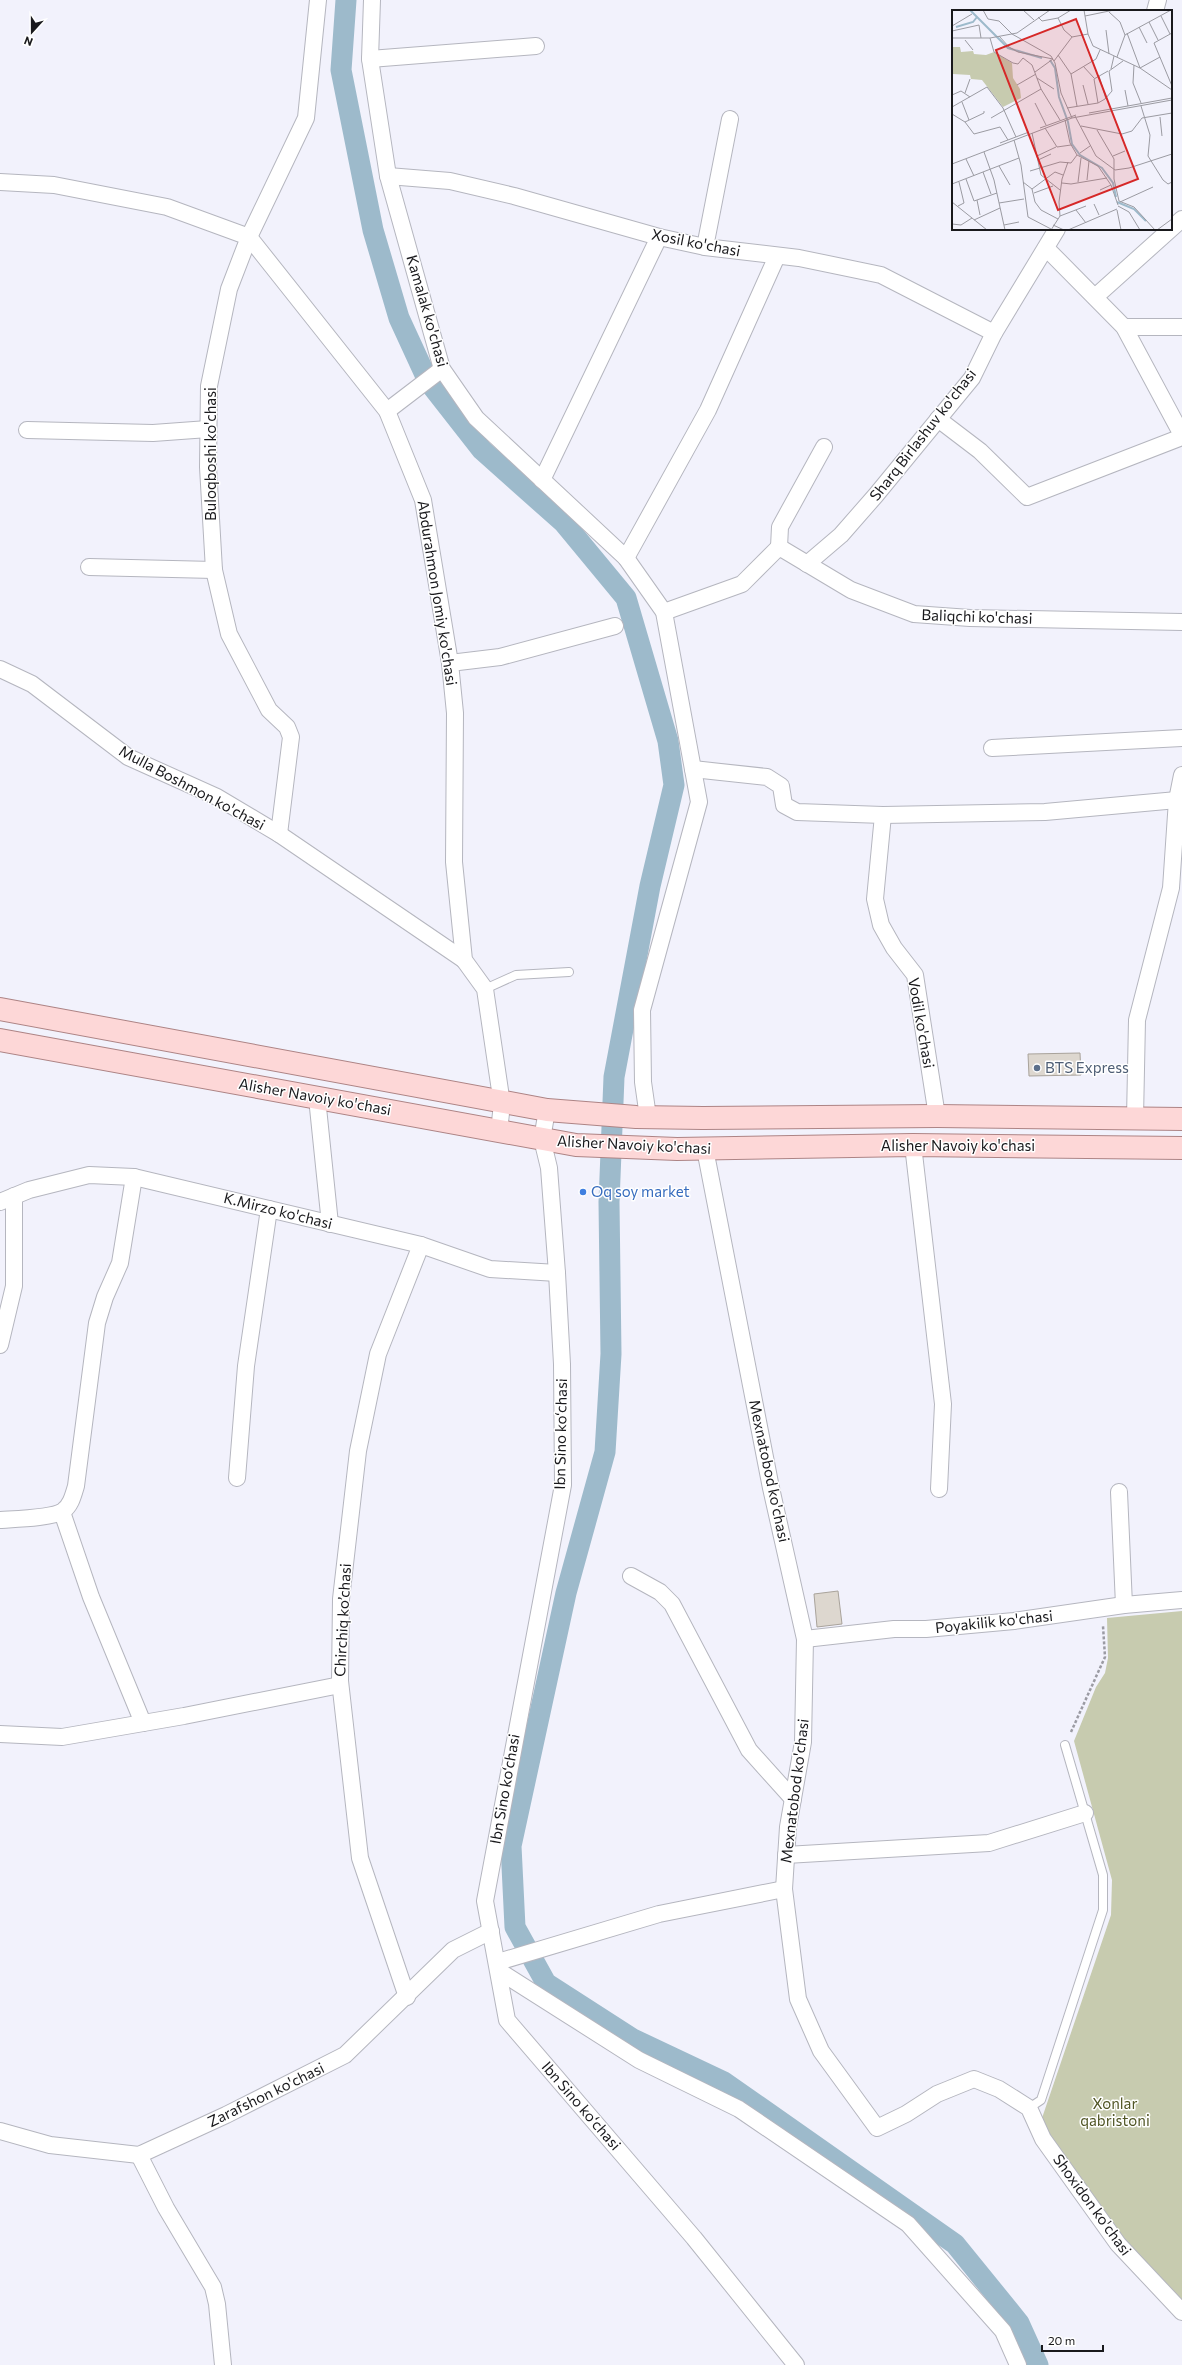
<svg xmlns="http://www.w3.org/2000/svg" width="1182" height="2365" font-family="Commissioner,sans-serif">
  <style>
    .green { fill: #c7cbaf }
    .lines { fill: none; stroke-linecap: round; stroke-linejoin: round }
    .canal { stroke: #9dbacb; stroke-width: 21 }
    .building { fill: #ddd7cf; stroke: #a9a39b }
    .service-casing { stroke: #b5b6bf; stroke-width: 10 }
    .minor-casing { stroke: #b5b6bf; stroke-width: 18 }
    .primary-casing { stroke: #ad8485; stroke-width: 24 }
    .path { stroke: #9b9ba3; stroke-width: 2.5; stroke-dasharray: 3 2; stroke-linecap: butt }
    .service { stroke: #fff; stroke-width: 8 }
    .minor { stroke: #fff; stroke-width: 16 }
    .primary { stroke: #fdd7d7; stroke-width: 22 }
    .service-dot { fill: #5c6f8a; stroke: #fff; stroke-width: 1.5 }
    .shop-dot { fill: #3f7fe0; stroke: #fff; stroke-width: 1.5 }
    .labels { text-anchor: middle; stroke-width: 3; stroke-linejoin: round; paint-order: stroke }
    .street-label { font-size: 15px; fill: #19191c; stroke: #fff }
    .service-label { font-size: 15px; fill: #4e5e75; stroke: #fff; text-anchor: start }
    .shop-label { font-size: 15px; fill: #366cbe; stroke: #fff; text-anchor: start }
    .park-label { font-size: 15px; fill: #4f5423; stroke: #fff }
    .inset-river { fill: none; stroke: #9dbacb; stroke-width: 2 }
    .inset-road { fill: none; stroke: #9b9ba2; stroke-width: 1 }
    .view { fill: #d62828; fill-opacity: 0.15; stroke: #d62828; stroke-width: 2 }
    .inset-edge { fill: none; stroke: #19191c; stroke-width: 2 }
  </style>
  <rect width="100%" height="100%" fill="#f2f2fc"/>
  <!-- green -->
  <polygon class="green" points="1182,1611 1182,2310 1098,2213 1041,2121 1111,1915 1112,1880 1074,1741 1096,1687 1105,1673 1108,1658 1107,1618"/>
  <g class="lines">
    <!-- canal -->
    <polyline class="canal" points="346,0 341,70 373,230 399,318 428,381 482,450 564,523 626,598 668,741 674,785 650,886 614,1077 609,1202 611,1354 605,1452 566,1593 511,1846 515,1927 546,1983 633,2039 724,2082 955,2244 1019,2323 1038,2365"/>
  </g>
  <!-- building -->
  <g class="building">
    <polygon points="1080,1053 1081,1075 1029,1076 1028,1054"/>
    <polygon points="838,1591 842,1624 817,1627 814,1594"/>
  </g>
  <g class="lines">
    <defs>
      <g id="service">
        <polyline points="485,989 516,975 569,972"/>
        <polyline points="1029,2108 1041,2100 1103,1910 1103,1875 1065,1745"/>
      </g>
      <g id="minor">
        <polyline points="372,0 370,59 388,176 442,369 476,418 626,558 664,612 699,802 642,1010 643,1082 648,1117"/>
        <polyline points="1155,11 1158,0"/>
        <polyline points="370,59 536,46"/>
        <polyline points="388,176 450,181 514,196 659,237 705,247 799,258 881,275 994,333"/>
        <polyline points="0,182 54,185 167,207 249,237 387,411 423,500 450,663 455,713 454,862 464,960 485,989 502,1104 499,1131"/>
        <polyline points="705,247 730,119"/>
        <polyline points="1046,248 1124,327 1182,435"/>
        <polyline points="1095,297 1182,219"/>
        <polyline points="1124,327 1182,327"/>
        <polyline points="387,411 442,369"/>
        <polyline points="938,419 980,451 1027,497 1182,437"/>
        <polyline points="27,430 153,433 208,429"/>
        <polyline points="542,480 659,237"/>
        <polyline points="779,547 780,527 824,447"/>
        <polyline points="626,558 708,410 777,256"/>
        <polyline points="807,564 841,535 876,495 972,378 994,333 1057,229"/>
        <polyline points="89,567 214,570"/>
        <polyline points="664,612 742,584 779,547 851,590 914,614 970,618 1182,622"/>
        <polyline points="450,663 500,657 615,626"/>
        <polyline points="0,669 32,684 128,757 217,797 279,834 464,960"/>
        <polyline points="992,748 1182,738"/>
        <polyline points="693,769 767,777 781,786 784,805 797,812 883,815 875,899 881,925 894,948 915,975 937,1116"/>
        <polyline points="883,815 1045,812 1177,800"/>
        <polyline points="279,834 291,737 287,727 269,710 229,634 214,570 208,467 209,386 229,289 249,237 306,118 318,0"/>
        <polyline points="317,1098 330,1224"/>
        <polyline points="547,1110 542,1139 549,1168 557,1273 562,1364 563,1485 485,1901 507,2020 694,2238 796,2365"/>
        <polyline points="1135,1118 1137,1020 1171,888 1177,800 1182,775"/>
        <polyline points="913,1145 943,1404 939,1489"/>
        <polyline points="705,1149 771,1488 805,1639 803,1742 788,1827 784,1889 798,1999 821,2051 877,2128 906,2114 937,2094 974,2079 999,2089 1029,2108 1043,2139 1118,2244 1182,2312"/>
        <polyline points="0,1202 29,1190 89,1175 134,1177 421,1245 490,1269 557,1273"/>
        <polyline points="0,1345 14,1286 14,1196"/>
        <polyline points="237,1478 246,1366 269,1209"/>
        <polyline points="1119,1492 1124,1605"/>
        <polyline points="62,1512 91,1597 143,1723"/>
        <path d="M0,1520C13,1519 53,1518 63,1511C71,1505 73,1496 76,1486L97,1323L105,1297L120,1263L134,1177"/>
        <polyline points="631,1576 660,1592 672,1604 749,1750 793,1799"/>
        <polyline points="805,1639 894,1629 926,1629 1014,1621 1124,1605 1182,1600"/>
        <polyline points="0,1734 62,1737 184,1716 340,1685"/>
        <polyline points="786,1855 989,1843 1085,1813"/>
        <polyline points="498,1962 659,1914 784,1889"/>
        <polyline points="499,1971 639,2060 739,2109 908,2224 1003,2331 1018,2365"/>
        <polyline points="407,1997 360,1858 340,1681 341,1599 358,1451 378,1354 421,1245"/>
        <polyline points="0,2131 50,2145 139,2155 226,2115 345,2055 453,1950 491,1931"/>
        <polyline points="139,2155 166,2208 213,2287 217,2304 223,2365"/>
      </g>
      <g id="primary">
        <polyline points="0,1009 547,1110 636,1117 703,1118 937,1116 1182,1119"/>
        <polyline points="0,1040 576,1145 677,1149 913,1145 1182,1148"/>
      </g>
    </defs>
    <!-- service casing -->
    <use href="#service" class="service-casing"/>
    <!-- minor casing -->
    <use href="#minor" class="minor-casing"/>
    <!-- primary casing -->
    <use href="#primary" class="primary-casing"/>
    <!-- path -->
    <polyline class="path" points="1071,1732 1105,1657 1103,1626"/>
    <!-- service -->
    <use href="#service" class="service"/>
    <!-- minor -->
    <use href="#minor" class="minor"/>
    <!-- primary -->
    <use href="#primary" class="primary"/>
  </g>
  <!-- markers -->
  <circle class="service-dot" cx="1037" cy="1068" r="4"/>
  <circle class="shop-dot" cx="583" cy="1192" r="4"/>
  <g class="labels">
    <!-- street labels -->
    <g class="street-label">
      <text transform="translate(696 243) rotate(11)" y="5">Xosil ko'chasi</text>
      <text transform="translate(427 311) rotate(74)" y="5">Kamalak ko'chasi</text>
      <text transform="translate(923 435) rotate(-52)" y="5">Sharq Birlashuv ko'chasi</text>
      <text transform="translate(211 454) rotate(-90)" y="5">Buloqboshi ko'chasi</text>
      <text transform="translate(437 593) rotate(81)" y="5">Abdurahmon Jomiy ko'chasi</text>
      <text transform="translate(977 617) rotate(2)" y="5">Baliqchi ko'chasi</text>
      <text transform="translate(192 788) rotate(28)" y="5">Mulla Boshmon ko'chasi</text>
      <text transform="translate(921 1023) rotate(80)" y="5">Vodil ko'chasi</text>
      <text transform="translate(315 1097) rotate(10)" y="5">Alisher Navoiy ko'chasi</text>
      <text transform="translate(634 1145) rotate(3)" y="5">Alisher Navoiy ko'chasi</text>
      <text x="958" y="1151">Alisher Navoiy ko'chasi</text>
      <text transform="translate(278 1211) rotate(14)" y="5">K.Mirzo ko'chasi</text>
      <text transform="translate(561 1434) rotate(-89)" y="5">Ibn Sino ko‘chasi</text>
      <text transform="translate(769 1471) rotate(78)" y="5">Mexnatobod ko'chasi</text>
      <text transform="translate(343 1620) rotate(-87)" y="5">Chirchiq ko’chasi</text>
      <text transform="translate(994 1622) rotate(-6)" y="5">Poyakilik ko'chasi</text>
      <text transform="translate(505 1789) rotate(-80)" y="5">Ibn Sino ko‘chasi</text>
      <text transform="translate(795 1791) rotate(-83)" y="5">Mexnatobod ko'chasi</text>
      <text transform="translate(266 2095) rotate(-26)" y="5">Zarafshon ko'chasi</text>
      <text transform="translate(581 2106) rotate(49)" y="5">Ibn Sino ko‘chasi</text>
      <text transform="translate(1092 2205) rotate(54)" y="5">Shoxidon ko'chasi</text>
    </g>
    <!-- service labels -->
    <g class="service-label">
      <text x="1045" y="1073">BTS Express</text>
    </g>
    <!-- shop labels -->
    <g class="shop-label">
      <text x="591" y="1197">Oq soy market</text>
    </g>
    <!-- park labels -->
    <g class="park-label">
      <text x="1115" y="2109">Xonlar<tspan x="1115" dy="17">qabristoni</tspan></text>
    </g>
  </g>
  <!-- overview -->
  <g transform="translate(952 10)">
    <rect width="220" height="220" fill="#f2f2fc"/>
    <path d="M1,37H8L9,42L21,41L22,44L34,45L42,42L60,53L61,68L68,79L69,88L51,97L30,70L19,69L18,65L1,64Z" fill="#c7cbaf"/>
    <path class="inset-river" d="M18,0L56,38L90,48M4,17L21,12L25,7M98,50L103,58L107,87L116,112L120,134L128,145L150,158L161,173L164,187M165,192L182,199L194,211"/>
    <path class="inset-road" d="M31,0L36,9L47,11L60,24L99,46L103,53L109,83L120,108M71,0L82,10M132,0L136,24L141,36L188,58L220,80M157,2L168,12L173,25M133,6L162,0M209,6L218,24M86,7L90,11L106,8L119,0M106,8L112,20L120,27M197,12L206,30M0,16L20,4M187,17L195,33M154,20L157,44M0,21L27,15L29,28M175,23L188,58L208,47M220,23L202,33L220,76M47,26L57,37L66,42L101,49M0,28H38L65,23L98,0M38,28L42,42L61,53L66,54L71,48L80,55L89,79L108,110M13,30L21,40M106,45L119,64L125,96M165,47L173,25L219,0M102,51L120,27L136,24M182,55L181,73L189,93M131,56L142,68M159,59L162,46M83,62L101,49M119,64L144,49L148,40M147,66L154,89M85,68L102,79M65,75L84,64M131,75L136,94M173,80L176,96M13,83L18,69M0,85L9,81L18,87M10,92L17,110M83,93L94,115M146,93L142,69L156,61M189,96L198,125L196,146L211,170L216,174L220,172M0,97L35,77L51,98L64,127M115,98L146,93L153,89L160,81L157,61L171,51M137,103L220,88M0,104L13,112L22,124L48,117L56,130M123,106L144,146L163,160L177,158L220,144M208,107L210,126M39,108L89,79M113,110L118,133L125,145L146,156L159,175L166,195M13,112L32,103V101M129,116L170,124L180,121L190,108L220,103M88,118L124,105M93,118L105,137L119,135M145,120L162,149V169L167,191L182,197L203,220M80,123L89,165L108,180M62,130L69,155L76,207L99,219M48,133L77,122M32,142L42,170L53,220M128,143L138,136M85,146L104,137M161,146L173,141M14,149L22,166M86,150L99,144M0,154L120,108L220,90M47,156L58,175M78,161L108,152L119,153L125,145M31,162L39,184M14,169L22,191L45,183M135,170L137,151M71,172L80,179L83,192L89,200L106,209M126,172L129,148M110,173L119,174L155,168M0,174L67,148M80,179L103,162L111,165M148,180L159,175M82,183L101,176M25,190L28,205M0,192L35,220M168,192L201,177M47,193L72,189M142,194L147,205M6,196L12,193L7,172M166,196L177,202L188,220M124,200L134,213M165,200L169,220M108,206L134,196M22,210L48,198M0,214L9,215L20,208M52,215L67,212M101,215L112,220M99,220L108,206L107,192L110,169L116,152M116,220L165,199M205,220L220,209"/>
    <path class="view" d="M124,9L186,169L106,200L44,40Z"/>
    <rect width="220" height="220" class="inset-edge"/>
  </g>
  <!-- north arrow -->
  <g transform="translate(32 32) rotate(201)" stroke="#ffffff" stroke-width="3" paint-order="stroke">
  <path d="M0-3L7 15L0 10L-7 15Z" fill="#19191c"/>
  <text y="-6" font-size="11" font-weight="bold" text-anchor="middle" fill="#19191c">N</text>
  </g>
  <!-- scale -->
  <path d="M1042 2345v6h61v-6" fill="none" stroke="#19191c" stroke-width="2"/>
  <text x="1048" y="2345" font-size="12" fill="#19191c" stroke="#ffffff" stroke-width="3" paint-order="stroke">20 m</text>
</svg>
